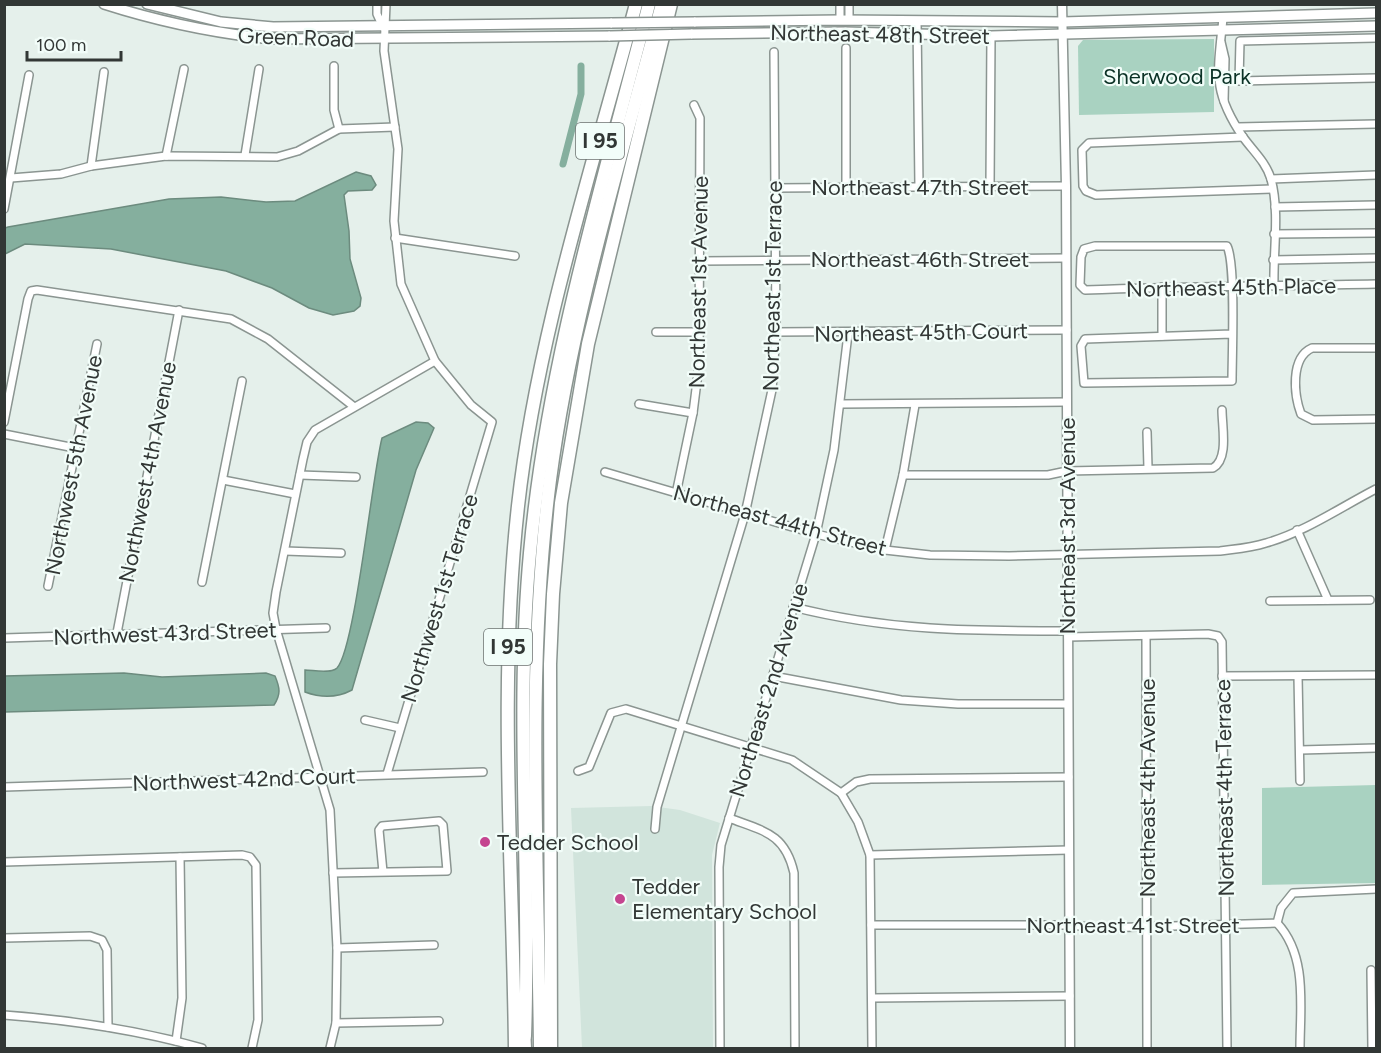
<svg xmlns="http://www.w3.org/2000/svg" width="1381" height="1053" font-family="Figtree,sans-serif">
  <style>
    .built { fill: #d1e4dc }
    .green { fill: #a9d2c1 }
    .water { fill: #85af9e; stroke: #6c8b7e; stroke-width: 1.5 }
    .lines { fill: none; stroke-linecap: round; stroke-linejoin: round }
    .canal { stroke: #85af9e; stroke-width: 7 }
    .minor-casing { stroke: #8b9591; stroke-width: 10 }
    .tertiary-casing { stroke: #8b9591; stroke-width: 11 }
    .secondary-casing { stroke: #8b9591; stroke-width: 12 }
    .motorway-casing { stroke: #8b9591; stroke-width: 15 }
    .minor { stroke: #fff; stroke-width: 7 }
    .tertiary { stroke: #fff; stroke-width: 8 }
    .secondary { stroke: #fff; stroke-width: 9 }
    .motorway { stroke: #fff; stroke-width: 12 }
    .secondary-bridge-casing { stroke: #8b9591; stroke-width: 12; stroke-linecap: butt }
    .secondary-bridge { stroke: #fff; stroke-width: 9 }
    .poi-dot { fill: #c54590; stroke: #f2fdf9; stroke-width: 2 }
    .labels { text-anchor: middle; stroke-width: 4.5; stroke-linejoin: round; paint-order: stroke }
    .shield { fill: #f2fdf9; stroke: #6c7270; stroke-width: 1.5 }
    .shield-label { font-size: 21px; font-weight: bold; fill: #323735 }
    .street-label { font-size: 22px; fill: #323735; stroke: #f2fdf9 }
    .park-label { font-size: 22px; fill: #0b3226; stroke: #f2fdf9 }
    .poi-label { font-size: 22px; fill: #323735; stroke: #f2fdf9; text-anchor: start }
  </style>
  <rect width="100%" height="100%" fill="#e5f0eb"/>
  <!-- built -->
  <polygon class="built" points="651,806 680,810 720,823 712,855 713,1048 582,1048 571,808"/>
  <!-- green -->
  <g class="green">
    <polygon points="1214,39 1214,112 1079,115 1078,46 1083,40"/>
    <polygon points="1376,785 1376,883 1262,885 1262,788"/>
  </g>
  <!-- water -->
  <g class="water">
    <polygon points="356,172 371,176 376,185 372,190 348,191 344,195 349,231 350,259 361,298 360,306 354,311 333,315 309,308 272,288 226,271 111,249 25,244 5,254 5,228 8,227 169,199 221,197 266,202 295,201"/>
    <path d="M416,422L428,423L434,428L416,470L352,690C337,698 321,698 305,692V670C313,670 331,674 337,668C355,649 372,477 382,438Z"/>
    <path d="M124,673L162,677L266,673L275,676C280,688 281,694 274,705L5,712V676Z"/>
  </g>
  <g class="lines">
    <!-- canal -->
    <polyline class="canal" points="563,164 581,94 581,66"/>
    <defs>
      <g id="minor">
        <polyline points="377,4 377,14 383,27"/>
        <polyline points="386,4 384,51 398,149 394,221 401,284 435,361 471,405 492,422 387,774"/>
        <polyline points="849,4 849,20"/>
        <path d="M1223,18C1218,71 1211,90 1243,137C1253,151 1266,162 1271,179C1280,212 1273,252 1274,286"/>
        <polyline points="840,20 840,4"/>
        <polyline points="917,21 919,187"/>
        <polyline points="1376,38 1240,41 1239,81 1376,78"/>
        <polyline points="1221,42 1225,59 1224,101"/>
        <polyline points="846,48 846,187"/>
        <polyline points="334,66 334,110 339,129"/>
        <polyline points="1238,127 1376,124"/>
        <polyline points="1243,137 1089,143 1082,150 1083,186 1086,191 1096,195 1272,189"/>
        <polyline points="245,155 259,69"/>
        <polyline points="166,156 184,69"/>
        <polyline points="91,166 104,72"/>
        <polyline points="11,178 61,174 91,166 166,156 277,157 298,151 339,129 395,127"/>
        <polyline points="1271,179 1376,175"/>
        <polyline points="990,186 991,36"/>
        <polyline points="775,188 1066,186"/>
        <polyline points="1275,207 1376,205"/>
        <polyline points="4,209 29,75"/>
        <polyline points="1274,234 1376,233"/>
        <polyline points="395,238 515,256"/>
        <polyline points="1273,260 1376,258"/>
        <polyline points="701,261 1066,258"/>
        <polyline points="656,332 701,332"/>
        <polyline points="776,332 1067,330"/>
        <path d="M1232,334L1085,339L1081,346L1084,383L1232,381C1232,355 1236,264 1227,246H1095L1084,249L1081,257L1080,285L1085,290C1182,286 1279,286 1376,284"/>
        <polyline points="1162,336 1162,287"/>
        <path d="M1376,348H1312C1290,358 1294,395 1301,414L1313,420L1376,419"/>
        <polyline points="639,404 693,413"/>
        <polyline points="841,404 1067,402"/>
        <polyline points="4,422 28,299 31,291 37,290 231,319 268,339 353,406"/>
        <polyline points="1147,432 1148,468"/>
        <polyline points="4,434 75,448"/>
        <path d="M605,472L816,534L885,550L930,555L1009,556L1220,551C1235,549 1251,548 1266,543C1305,532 1341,507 1376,489"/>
        <polyline points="300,475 356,477"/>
        <path d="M903,475H1048L1067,471L1213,468C1229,459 1222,427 1222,410"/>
        <polyline points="223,480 295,494"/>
        <polyline points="676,494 693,413 699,365 700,118 694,105"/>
        <polyline points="1297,530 1328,600"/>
        <polyline points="885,550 903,475 915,405"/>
        <polyline points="285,551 341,553"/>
        <polyline points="202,582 242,381"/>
        <polyline points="48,586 97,344"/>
        <polyline points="1270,601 1370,600"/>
        <path d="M793,607C888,631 971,631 1068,631"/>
        <polyline points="117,633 179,310"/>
        <polyline points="1146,636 1147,1048"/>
        <polyline points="1068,637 1208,634 1218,636 1222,642 1227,1048"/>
        <polyline points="4,638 326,628"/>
        <polyline points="773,676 901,700 958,704 1068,704"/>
        <polyline points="1222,676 1376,675"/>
        <polyline points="1298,676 1300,781"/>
        <polyline points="365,720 400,728"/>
        <polyline points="1300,750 1376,748"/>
        <polyline points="578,771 589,767 611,713 626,709 792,760 841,793 856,782 870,779 1069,777"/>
        <polyline points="4,787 483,772"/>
        <polyline points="841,793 858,822 870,855 872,1048"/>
        <path d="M729,818C763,831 785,833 794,873L795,1048"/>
        <polyline points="655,829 657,807 745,514 772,390 776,332 774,52"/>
        <polyline points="870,855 1069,850"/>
        <polyline points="4,862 242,855 250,857 256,865 258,1020 252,1048"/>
        <polyline points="333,873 447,871 443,825 439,821 382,826 379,830 383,872"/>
        <path d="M1277,923C1308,956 1300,1007 1300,1048"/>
        <polyline points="871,925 1070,925 1100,928 1277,923 1281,908 1293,893 1376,889"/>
        <polyline points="4,938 90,936 102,940 107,950 108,1027"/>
        <polyline points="337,948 434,945"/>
        <polyline points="1371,970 1372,1048"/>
        <polyline points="872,998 1070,996"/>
        <path d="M4,1015C71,1020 138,1030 202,1048"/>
        <polyline points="336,1023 439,1021"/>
        <polyline points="176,1041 182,998 180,857"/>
        <polyline points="330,1048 336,1023 337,948 330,810 276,629 273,613 276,592 303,459 307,442 315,430 435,361"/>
        <polyline points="720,1048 719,867 721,845 816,534 834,450 848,334"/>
      </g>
      <polyline id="tertiary" points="1062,4 1066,186 1070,1048"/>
      <g id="secondary">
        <path d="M104,4C160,22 213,33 271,39L610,36"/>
        <polyline points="147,4 221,22 273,27 612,23"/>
        <polyline points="694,22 840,20 1062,22 1376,13"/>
        <polyline points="691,34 845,32 991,36 1376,26"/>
      </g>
      <g id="motorway">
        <polyline points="524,1028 525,1048"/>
        <path d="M525,1036C531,875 515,713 530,553C547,365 602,186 649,4"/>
        <path d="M515,1048C513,868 498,686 518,506C537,336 592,170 636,4"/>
        <path d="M540,1048C538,860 526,668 550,480C571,319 620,162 662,4"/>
        <polyline points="551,1048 550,664 553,594 561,503 588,344 671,4"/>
      </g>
    </defs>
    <!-- minor casing -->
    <use href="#minor" class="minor-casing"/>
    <!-- tertiary casing -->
    <use href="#tertiary" class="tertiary-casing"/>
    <!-- secondary casing -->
    <use href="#secondary" class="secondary-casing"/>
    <!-- motorway casing -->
    <use href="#motorway" class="motorway-casing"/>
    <!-- minor -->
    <use href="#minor" class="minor"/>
    <!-- tertiary -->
    <use href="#tertiary" class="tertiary"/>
    <!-- secondary -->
    <use href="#secondary" class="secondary"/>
    <!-- motorway -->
    <use href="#motorway" class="motorway"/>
    <defs>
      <g id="secondary-bridge">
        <polyline points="612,23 694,22"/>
        <polyline points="610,36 691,34"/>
      </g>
    </defs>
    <!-- secondary-bridge casing -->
    <use href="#secondary-bridge" class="secondary-bridge-casing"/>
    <!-- secondary-bridge -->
    <use href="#secondary-bridge" class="secondary-bridge"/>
  </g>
  <!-- markers -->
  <g class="poi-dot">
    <circle cx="485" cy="842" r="6"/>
    <circle cx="620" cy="899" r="6"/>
  </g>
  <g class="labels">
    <!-- shield labels -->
    <g class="shield">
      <rect x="576" y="123" width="48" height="36" rx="4.5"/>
      <rect x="484" y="629" width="48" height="36" rx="4.5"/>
    </g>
    <g class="shield-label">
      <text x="600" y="148">I 95</text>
      <text x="508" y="654">I 95</text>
    </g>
    <!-- street labels -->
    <g class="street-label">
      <text transform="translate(880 34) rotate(1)" y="8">Northeast 48th Street</text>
      <text transform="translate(296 37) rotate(2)" y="8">Green Road</text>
      <text x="920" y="195">Northeast 47th Street</text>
      <text x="920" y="267">Northeast 46th Street</text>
      <text transform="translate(698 282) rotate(-89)" y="8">Northeast 1st Avenue</text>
      <text transform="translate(772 286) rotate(-89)" y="8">Northeast 1st Terrace</text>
      <text transform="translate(1231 287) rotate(-1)" y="8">Northeast 45th Place</text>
      <text transform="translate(921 332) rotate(-1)" y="8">Northeast 45th Court</text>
      <text transform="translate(73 465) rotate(-79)" y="8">Northwest 5th Avenue</text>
      <text transform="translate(147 472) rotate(-79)" y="8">Northwest 4th Avenue</text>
      <text transform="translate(780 520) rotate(15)" y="8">Northeast 44th Street</text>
      <text transform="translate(1067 526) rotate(-90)" y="8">Northeast 3rd Avenue</text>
      <text transform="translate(439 598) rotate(-73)" y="8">Northwest 1st Terrace</text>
      <text transform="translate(165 633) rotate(-2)" y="8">Northwest 43rd Street</text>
      <text transform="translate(768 690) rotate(-73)" y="8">Northeast 2nd Avenue</text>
      <text transform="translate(244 779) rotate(-2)" y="8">Northwest 42nd Court</text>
      <text transform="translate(1147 788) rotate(-90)" y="8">Northeast 4th Avenue</text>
      <text transform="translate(1224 788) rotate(-91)" y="8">Northeast 4th Terrace</text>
      <text x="1133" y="933">Northeast 41st Street</text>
    </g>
    <!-- park labels -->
    <g class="park-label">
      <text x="1177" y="84">Sherwood Park</text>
    </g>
    <!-- poi labels -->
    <g class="poi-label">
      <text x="497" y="850">Tedder School</text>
      <text x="632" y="894">Tedder<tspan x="632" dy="25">Elementary School</tspan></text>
    </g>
  </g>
  <!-- border -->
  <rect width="1381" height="1053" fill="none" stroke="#323735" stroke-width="12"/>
  <!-- scale -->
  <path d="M27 51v9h94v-9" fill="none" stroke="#323735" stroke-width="3"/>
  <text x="36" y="51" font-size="18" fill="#323735" stroke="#f2fdf9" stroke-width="4.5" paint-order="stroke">100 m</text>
</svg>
